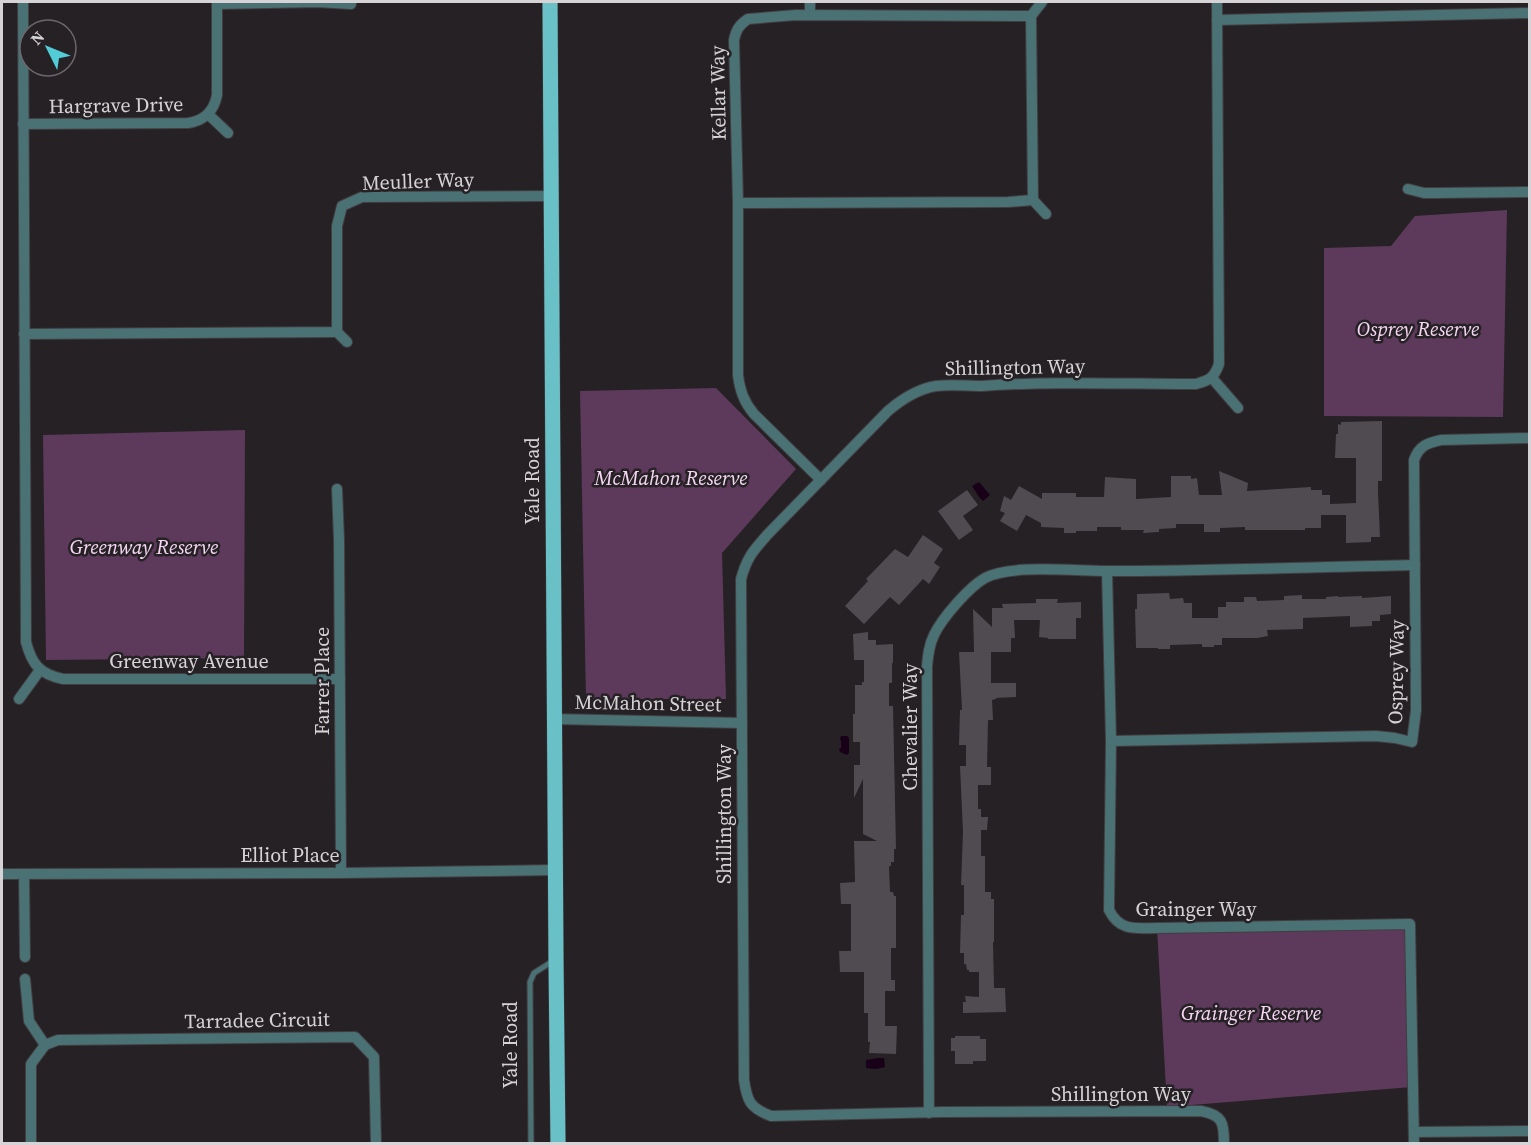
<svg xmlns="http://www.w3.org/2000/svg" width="1531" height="1145" font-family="'Source Serif 4',serif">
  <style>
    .green { fill: #5d3a5b }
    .water { fill: #180018 }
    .building { fill: #504b50 }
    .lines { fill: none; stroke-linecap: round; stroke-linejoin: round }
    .service-casing { stroke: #423d41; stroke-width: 7 }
    .minor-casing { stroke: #423d41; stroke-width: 12 }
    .primary-casing { stroke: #423d41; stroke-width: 16 }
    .service { stroke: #4a7174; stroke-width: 5 }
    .minor { stroke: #4a7174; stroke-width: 10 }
    .primary { stroke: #6ac0c7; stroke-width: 15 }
    .labels { text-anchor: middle; stroke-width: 5; stroke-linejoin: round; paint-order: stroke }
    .street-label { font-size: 20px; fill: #d6d3d6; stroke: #262125 }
    .park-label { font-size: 20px; font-style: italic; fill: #f6d7f4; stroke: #262125 }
  </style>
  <rect width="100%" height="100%" fill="#262125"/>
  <!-- green -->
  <g class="green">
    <polygon points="1507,210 1503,417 1324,416 1324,248 1391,246 1415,216"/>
    <polygon points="716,388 796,469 722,553 726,699 586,699 580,391"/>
    <polygon points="245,430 244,658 46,660 43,435"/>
    <polygon points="1410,924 1412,1087 1167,1107 1157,928"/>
  </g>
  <!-- water -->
  <g class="water">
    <polygon points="979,482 990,495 983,501 979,497 972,486"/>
    <polygon points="841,736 847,736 849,738 849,753 847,755 840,752 839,749 841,748 841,741 840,739"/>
    <polygon points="878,1058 884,1058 885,1067 876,1069 866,1068 866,1060"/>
  </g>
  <!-- building -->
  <g class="building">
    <polygon points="1382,421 1382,481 1378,481 1378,492 1380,537 1371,537 1371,542 1346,543 1346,515 1321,515 1321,528 1305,528 1305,530 1245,530 1245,527 1220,528 1220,532 1204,532 1204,524 1176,524 1176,528 1159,529 1159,532 1143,533 1144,530 1121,530 1121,527 1097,527 1097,531 1076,531 1076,533 1064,533 1064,528 1041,527 1041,523 1026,515 1017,531 1000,521 1005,513 1000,511 1004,496 1011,500 1019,486 1042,499 1042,493 1076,493 1076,497 1104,497 1105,477 1136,479 1136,499 1171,497 1171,476 1191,476 1191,479 1197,478 1199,495 1222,495 1219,471 1248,483 1247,491 1311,487 1311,490 1322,490 1322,495 1330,495 1330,504 1356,503 1356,458 1335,458 1336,434 1338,434 1338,424 1341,425 1341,422"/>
    <polygon points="967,490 978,505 963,516 973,530 959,540 938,511"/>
    <polygon points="923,535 943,549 934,563 940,567 929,584 923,579 899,605 890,597 864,624 845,606 868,581 866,579 895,549 908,557"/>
    <polygon points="1169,593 1170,599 1183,598 1184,603 1192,603 1192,618 1218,618 1218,607 1226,607 1226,602 1244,602 1244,597 1256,597 1257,601 1284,600 1284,596 1302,595 1302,599 1326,599 1326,597 1338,596 1338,597 1362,596 1362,598 1391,596 1391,614 1380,615 1380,621 1372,621 1372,626 1350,627 1350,616 1303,618 1303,629 1267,630 1268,636 1257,638 1222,638 1222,645 1214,645 1214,647 1202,647 1202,644 1170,645 1170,649 1158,649 1158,648 1136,648 1135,609 1137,609 1137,594"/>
    <polygon points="1036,599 1058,599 1057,603 1081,602 1081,618 1076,618 1076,639 1048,639 1048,638 1039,637 1040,620 1014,620 1015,638 1011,638 1011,652 991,652 991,683 1016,683 1016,697 996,698 996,699 992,700 993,720 988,720 987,767 991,767 991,785 978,785 978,809 981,809 981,817 988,817 987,830 981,830 981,856 985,856 985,892 991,892 991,899 994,899 994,942 993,942 994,988 1005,988 1006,1012 963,1013 963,1002 966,1002 965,996 979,997 979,972 969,972 969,970 967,970 966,964 964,964 964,953 960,953 961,915 964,915 964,885 961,885 963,832 960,766 966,766 966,745 959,745 960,710 962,710 959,652 974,652 973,609 992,627 992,608 1003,608 1002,604 1036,603"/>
    <polygon points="868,632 868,640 876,640 876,645 893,644 893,663 892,663 892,683 889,683 889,706 893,706 896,849 894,849 894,862 891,862 891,866 889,866 890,892 893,892 894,896 896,896 896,948 891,948 891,980 895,980 895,991 885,991 885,1026 897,1026 896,1054 869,1053 870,1042 868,1042 868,1013 864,1013 864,972 840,972 839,951 851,951 851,904 841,904 840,883 855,882 854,841 877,841 863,834 863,779 854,798 854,765 860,765 860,742 853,742 853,714 855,714 855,685 862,685 862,682 864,682 864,660 854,660 853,634"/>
    <polygon points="955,1036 980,1036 980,1039 986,1039 986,1061 973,1061 973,1064 955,1064 955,1051 951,1051 951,1038 955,1038"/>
  </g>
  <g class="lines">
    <defs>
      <polyline id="service" points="531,1144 530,982 534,973 553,961"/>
      <g id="minor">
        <path d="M23,2L26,642C32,665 40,674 63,679H340"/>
        <path d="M1217,2L1219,364C1214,378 1210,380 1196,384C1125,384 1053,381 982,386C967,386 951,384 936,386C917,389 902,399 888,411L768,534C753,551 747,557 741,579L744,1080C747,1101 750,1108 771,1116L942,1112L1201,1111C1223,1115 1224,1123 1224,1144"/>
        <polyline points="217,4 318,2 351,4"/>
        <polyline points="810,15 810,2"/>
        <polyline points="1031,16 1042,2"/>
        <polyline points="1217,20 1530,13"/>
        <polyline points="208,114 228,133"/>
        <path d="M23,124L188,123C204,121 214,111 217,95V2"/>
        <polyline points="1408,189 1424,193 1436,193 1530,192"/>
        <polyline points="738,203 1008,202 1033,200"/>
        <polyline points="337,332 347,342"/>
        <polyline points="24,334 337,332 337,226 342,206 362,197 551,196"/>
        <polyline points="1212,378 1238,408"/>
        <path d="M821,480L754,414C744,402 740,391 738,375V203L734,40C736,30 739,25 748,19L796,15L1031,16L1033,200L1046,214"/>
        <polyline points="337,489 339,540 341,873"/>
        <path d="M1107,571L1111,741L1109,910C1120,932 1136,928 1157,928L1410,924L1414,1144"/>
        <polyline points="19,699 40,670"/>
        <polyline points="554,719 742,723"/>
        <path d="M1111,741L1376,736L1395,738L1412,742L1416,710L1414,460C1419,446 1427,443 1441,440L1530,438"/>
        <polyline points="2,874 341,873 555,870"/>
        <polyline points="24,874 25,957"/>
        <polyline points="25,979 29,1021 45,1045"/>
        <path d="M929,1113L927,666C928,655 929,645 934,635C942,618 969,587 985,578C1011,564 1075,571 1106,571C1209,571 1312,567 1415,565"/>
        <polyline points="1414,1132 1530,1131"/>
        <polyline points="31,1144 31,1064 45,1045 58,1040 355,1037 374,1057 376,1144"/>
      </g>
      <polyline id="primary" points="550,2 556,960 558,1144"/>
    </defs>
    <!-- service casing -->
    <use href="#service" class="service-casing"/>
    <!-- minor casing -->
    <use href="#minor" class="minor-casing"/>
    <!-- primary casing -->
    <use href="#primary" class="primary-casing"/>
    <!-- service -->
    <use href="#service" class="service"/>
    <!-- minor -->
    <use href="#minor" class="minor"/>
    <!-- primary -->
    <use href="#primary" class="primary"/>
  </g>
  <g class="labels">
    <!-- street labels -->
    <g class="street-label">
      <text transform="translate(718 93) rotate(-91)" y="7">Kellar Way</text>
      <text transform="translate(116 105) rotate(-1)" y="7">Hargrave Drive</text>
      <text transform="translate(418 181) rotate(-2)" y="7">Meuller Way</text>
      <text transform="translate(1015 367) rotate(-1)" y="7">Shillington Way</text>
      <text transform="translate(532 481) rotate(-90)" y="7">Yale Road</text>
      <text x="189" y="668">Greenway Avenue</text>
      <text transform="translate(1396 672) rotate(-89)" y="7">Osprey Way</text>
      <text transform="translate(322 681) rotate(-90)" y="7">Farrer Place</text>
      <text transform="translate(648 703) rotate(1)" y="7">McMahon Street</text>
      <text transform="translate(910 727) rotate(-90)" y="7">Chevalier Way</text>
      <text transform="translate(724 814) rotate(-90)" y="7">Shillington Way</text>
      <text x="290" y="862">Elliot Place</text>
      <text x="1196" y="916">Grainger Way</text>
      <text transform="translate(257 1020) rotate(-1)" y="7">Tarradee Circuit</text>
      <text transform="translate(510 1045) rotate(-90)" y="7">Yale Road</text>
      <text x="1121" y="1101">Shillington Way</text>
    </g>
    <!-- park labels -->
    <g class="park-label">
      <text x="1418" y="336">Osprey Reserve</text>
      <text x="671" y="485">McMahon Reserve</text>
      <text x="144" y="554">Greenway Reserve</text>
      <text x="1251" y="1020">Grainger Reserve</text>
    </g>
  </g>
  <!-- border -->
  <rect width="1531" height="1145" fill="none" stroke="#d6d3d6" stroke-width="6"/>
  <!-- north arrow -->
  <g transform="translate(48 48) rotate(313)"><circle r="28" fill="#262125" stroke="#6c686c" stroke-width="1.5"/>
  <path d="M0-4.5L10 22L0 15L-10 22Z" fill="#52ccd6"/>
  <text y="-9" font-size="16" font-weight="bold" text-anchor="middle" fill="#d6d3d6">N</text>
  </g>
</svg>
